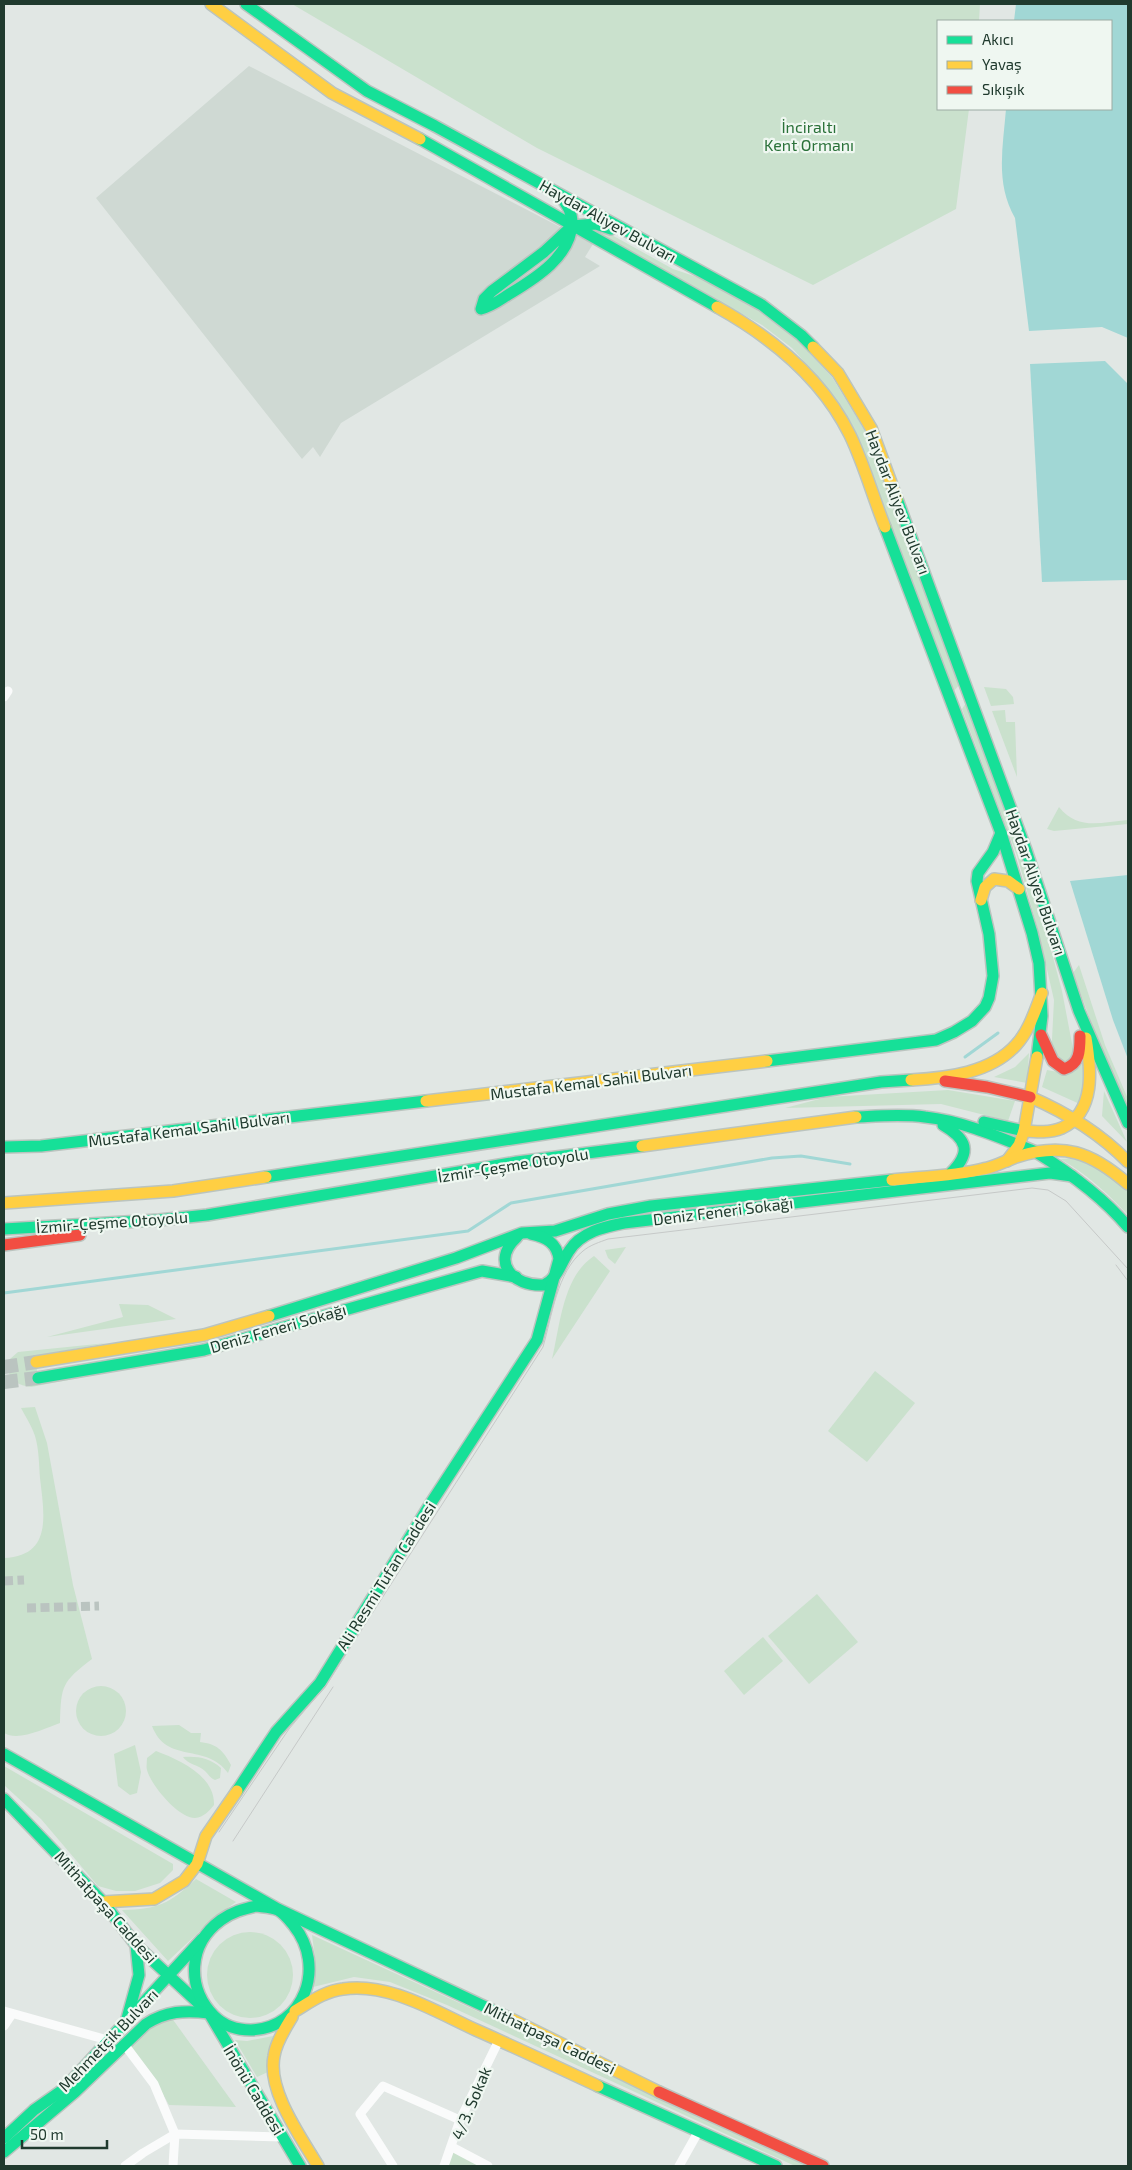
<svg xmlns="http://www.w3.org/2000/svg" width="1132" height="2170" font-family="'Exo 2',sans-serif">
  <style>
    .built { fill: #cfd9d3 }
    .green { fill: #cae1cd }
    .water { fill: #a1d7d5 }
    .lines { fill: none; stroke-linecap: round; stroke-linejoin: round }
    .stream { stroke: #a1d7d5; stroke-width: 3 }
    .street-tunnel { stroke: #bac4c0; stroke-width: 9; stroke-dasharray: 9 4.5; stroke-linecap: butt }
    .secondary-tunnel { stroke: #bac4c0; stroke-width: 14; stroke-dasharray: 14 7; stroke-linecap: butt }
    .fast-casing { stroke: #bbc4bf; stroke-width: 14 }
    .slow-casing { stroke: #bbc4bf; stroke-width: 14 }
    .jam-casing { stroke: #bbc4bf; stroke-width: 14 }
    .street { stroke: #fafbfb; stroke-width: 9 }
    .fast { stroke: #16e098; stroke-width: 11 }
    .slow { stroke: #ffcf43; stroke-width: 11 }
    .jam { stroke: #f24e42; stroke-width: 11 }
    .tram { stroke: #c6c9c8; stroke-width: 1 }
    .labels { text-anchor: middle; stroke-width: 4.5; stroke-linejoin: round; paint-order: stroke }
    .park-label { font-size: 16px; fill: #2a7139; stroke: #eff7f1 }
    .street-label { font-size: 16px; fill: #203a2e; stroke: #eff7f1 }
  </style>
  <rect width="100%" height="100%" fill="#e1e7e4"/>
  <!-- built -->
  <polygon class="built" points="249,66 593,244 585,257 600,266 341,423 320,457 313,447 302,459 96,198"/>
  <!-- green -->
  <g class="green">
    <polygon points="292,4 980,4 979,21 938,21 938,109 969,109 956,209 813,285 537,148"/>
    <polygon points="601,229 673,269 700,278 760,312 797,340 832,377 868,436 960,684 953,692 860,441 848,417 825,385 792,348 762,325 591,231"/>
    <polygon points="984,687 1006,689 1013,697 1014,704 991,706"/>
    <polygon points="966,703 1038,901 1062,991 1074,1054 1067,1063 1051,1059 1054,1000 1038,930 1017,856 962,709"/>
    <polygon points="1005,710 1006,722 1015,722 1017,777 992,711"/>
    <path d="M1059,807C1078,831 1101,822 1128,820V824L1054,831L1047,829Z"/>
    <polygon points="1079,965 1105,1045 1128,1099 1128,1109 1101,1049 1073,973"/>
    <polygon points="1029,1053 1027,1083 994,1077 1015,1067"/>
    <polygon points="1084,1063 1087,1096 1082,1105 1042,1087 1047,1070 1069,1074"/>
    <polygon points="948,1090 1015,1101 1008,1121 941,1104 785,1108 827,1097"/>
    <polygon points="1104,1091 1127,1142 1102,1116"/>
    <path d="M1077,1158L1097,1165L1128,1191V1215C1107,1193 1087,1174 1060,1159Z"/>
    <polygon points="626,1247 615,1264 608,1258 605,1250"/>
    <path d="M594,1256L610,1271L552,1359C560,1325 563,1276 594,1256Z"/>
    <polygon points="119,1304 148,1305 176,1319 47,1337 123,1317"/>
    <path d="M107,1343L35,1356L38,1378L133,1368L31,1387C18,1385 13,1382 7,1370L10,1359L18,1352Z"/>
    <polygon points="875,1371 915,1403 867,1462 828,1431"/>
    <path d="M35,1407L47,1443L73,1585L92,1659C62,1682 61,1685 60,1723C45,1728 19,1742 4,1733V1558C53,1556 44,1514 40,1478C39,1465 39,1449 35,1436C32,1427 26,1417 21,1408Z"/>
    <polygon points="817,1594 858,1642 809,1684 768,1636"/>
    <polygon points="763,1637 783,1661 744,1695 724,1671"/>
    <circle cx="101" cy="1711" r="25"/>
    <path d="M179,1725L191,1733H201L200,1742C217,1744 223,1750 231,1765L228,1773C206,1742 167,1765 152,1726Z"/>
    <polygon points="135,1745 141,1772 137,1793 130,1795 118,1786 114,1754"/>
    <path d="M156,1751C180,1760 215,1776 214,1805C209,1811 204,1817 195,1818C178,1818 151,1785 147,1770C146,1767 147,1762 147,1758Z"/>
    <path d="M183,1757C198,1756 210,1758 221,1768L220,1778L215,1780C210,1778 209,1775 205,1771C199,1765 187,1764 183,1757Z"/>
    <polygon points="4,1766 173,1864 173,1870 160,1883 135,1891 116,1891 98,1886 41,1819 4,1785"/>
    <path d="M196,1879L236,1902L215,1917L168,1961L122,1910C159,1909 169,1904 196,1879Z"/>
    <circle cx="250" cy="1975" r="43"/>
    <polygon points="312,1935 813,2166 795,2166 447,2005 390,1982 354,1977 313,1987 316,1965"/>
    <polygon points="171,2017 236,2107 169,2105 159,2087 127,2044 155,2024"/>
    <polygon points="273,2036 268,2072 257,2077 235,2040 247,2041"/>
    <polygon points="452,2147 488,2166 444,2166"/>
  </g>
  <!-- water -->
  <g class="water">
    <path d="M1016,4H1128V338L1102,327L1029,331L1015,218C995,183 1003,147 1006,109H1111V21H1014Z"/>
    <polygon points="1105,361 1128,384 1128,580 1042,582 1030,364"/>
    <polygon points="1128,875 1128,1059 1113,1020 1070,881"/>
  </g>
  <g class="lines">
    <!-- stream -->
    <g class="stream">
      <polyline points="965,1057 998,1033"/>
      <polyline points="4,1293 468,1231 511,1203 772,1158 801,1156 850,1164"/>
    </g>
    <!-- street-tunnel -->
    <g class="street-tunnel">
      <polyline points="4,1581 24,1580"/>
      <polyline points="27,1608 99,1606"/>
    </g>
    <!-- secondary-tunnel -->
    <g class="secondary-tunnel">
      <polyline points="4,1367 36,1362"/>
      <polyline points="4,1382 38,1378"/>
    </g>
    <defs>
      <g id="fast">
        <polyline points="246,4 367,91 435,126 762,305 801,335 813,347"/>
        <polyline points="420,139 717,307"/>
        <path d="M560,195C566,204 572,211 572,223C571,256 536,278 511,293C501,299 493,306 481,309L484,299L492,291L544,252L572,226L596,224L611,229"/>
        <polyline points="897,499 1026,850 1079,1011 1128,1123"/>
        <polyline points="885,527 1001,833 1032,933 1039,963 1042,1016 1037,1057"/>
        <polyline points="767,1061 936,1040 954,1032 972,1021 985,1007 989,998 993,976 989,934 977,881 978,873 993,852 1001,833"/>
        <path d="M856,1117C879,1116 902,1114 925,1117C963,1121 1001,1138 1036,1152"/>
        <polyline points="984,1122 1024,1131"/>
        <path d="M943,1125C967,1139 972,1152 951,1173"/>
        <polyline points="4,1147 41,1146 426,1101"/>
        <path d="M1036,1152C1070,1173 1102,1196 1128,1227"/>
        <polyline points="266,1177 881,1082 911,1080"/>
        <polyline points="4,1229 159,1220 207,1215 517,1162 642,1146"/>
        <path d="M517,1237C490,1262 513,1287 544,1285C558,1278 561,1263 569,1251C581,1232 604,1227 624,1223L1050,1173L1072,1176"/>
        <polyline points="269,1316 456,1258 522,1233 555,1231 608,1214 651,1206 892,1180"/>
        <polyline points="38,1378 204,1350 482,1271 516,1277"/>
        <polyline points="4,1754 278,1909 509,2018"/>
        <path d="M237,1791L276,1732L320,1683L431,1503L537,1340L559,1259C557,1243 546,1237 531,1234"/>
        <polyline points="4,1799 103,1902 136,1945 209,2013 300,2166"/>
        <path d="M256,1906C263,1907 272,1907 278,1910C285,1914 290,1921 294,1926C326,1966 305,2028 251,2030C237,2030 224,2026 214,2016C186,1987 188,1944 221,1920C232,1912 243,1909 256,1906Z"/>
        <polyline points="126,2022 139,1975 136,1945"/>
        <polyline points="598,2086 776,2166"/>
        <polyline points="4,2138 34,2110 64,2089 202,1939"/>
        <path d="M4,2152L75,2092L146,2024C166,2011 185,2010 209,2013"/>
      </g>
      <g id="slow">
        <polyline points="211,4 332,93 420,139"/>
        <path d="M717,307C771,337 822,378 850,435C864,464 873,497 885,527"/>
        <polyline points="813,347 838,373 871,428 897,499"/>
        <polyline points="981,900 985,887 994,879 1008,881 1019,889"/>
        <path d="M911,1080C947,1078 991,1073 1016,1045C1029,1031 1035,1011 1042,993"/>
        <path d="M1030,1097C1067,1113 1100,1133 1128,1162"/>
        <polyline points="426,1101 767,1061"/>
        <path d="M1024,1131C1037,1132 1050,1133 1062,1128C1096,1112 1091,1068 1086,1038"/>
        <polyline points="642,1146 856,1117"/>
        <polyline points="1007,1161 1019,1145 1024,1131 1037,1057"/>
        <path d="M892,1180C921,1177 955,1176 983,1169C995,1167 1005,1161 1016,1157C1064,1142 1091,1152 1128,1184"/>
        <polyline points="4,1203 173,1191 266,1177"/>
        <polyline points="36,1362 204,1335 269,1316"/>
        <polyline points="103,1902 154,1899 184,1881 197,1864 206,1836 237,1791"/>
        <path d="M295,2011C310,2002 325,1991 343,1989C389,1982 436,2012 476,2030C517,2048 557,2067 598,2086"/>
        <path d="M292,2017C285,2029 276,2042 274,2056C267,2091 301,2137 318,2166"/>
        <polyline points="509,2018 659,2092"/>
      </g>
      <g id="jam">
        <path d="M1041,1035L1053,1061L1064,1069C1080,1064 1080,1051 1080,1036"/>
        <polyline points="945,1081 987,1087 1030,1097"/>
        <polyline points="4,1245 80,1235"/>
        <polyline points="659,2092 823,2166"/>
      </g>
    </defs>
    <!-- fast casing -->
    <use href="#fast" class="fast-casing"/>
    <!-- slow casing -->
    <use href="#slow" class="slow-casing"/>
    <!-- jam casing -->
    <use href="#jam" class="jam-casing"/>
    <!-- street -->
    <g class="street">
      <polyline points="4,697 8,691"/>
      <polyline points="4,2011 111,2041"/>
      <polyline points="4,2026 12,2014"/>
      <polyline points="124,2044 154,2084 175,2134 173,2166"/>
      <polyline points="452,2147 488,2166"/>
      <polyline points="125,2166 143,2153 175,2134 282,2137"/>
      <polyline points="393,2166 360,2114 383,2086 460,2120"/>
      <polyline points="444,2166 460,2120 499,2040"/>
      <polyline points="679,2166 697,2134"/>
    </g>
    <!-- fast -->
    <use href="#fast" class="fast"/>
    <!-- slow -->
    <use href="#slow" class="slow"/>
    <!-- jam -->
    <use href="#jam" class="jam"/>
    <!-- tram -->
    <g class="tram">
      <polyline points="1116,1265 1128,1281"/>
      <path d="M219,1832L289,1729L327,1684L543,1347C552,1316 557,1272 583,1251C590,1245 600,1242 608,1239L1032,1188L1048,1190L1066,1201L1128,1269"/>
      <polyline points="233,1841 333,1687"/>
    </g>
  </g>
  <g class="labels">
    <!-- park labels -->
    <g class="park-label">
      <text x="809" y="133">İnciraltı<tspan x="809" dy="18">Kent Ormanı</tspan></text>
    </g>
    <!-- street labels -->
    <g class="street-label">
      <text transform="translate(608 221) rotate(29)" y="6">Haydar Aliyev Bulvarı</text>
      <text transform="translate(898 502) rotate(69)" y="6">Haydar Aliyev Bulvarı</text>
      <text transform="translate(1036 882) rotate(71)" y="6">Haydar Aliyev Bulvarı</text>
      <text transform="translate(591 1082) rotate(-7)" y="6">Mustafa Kemal Sahil Bulvarı</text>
      <text transform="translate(189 1129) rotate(-7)" y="6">Mustafa Kemal Sahil Bulvarı</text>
      <text transform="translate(513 1165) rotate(-9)" y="6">İzmir-Çeşme Otoyolu</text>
      <text transform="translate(723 1211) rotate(-7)" y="6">Deniz Feneri Sokağı</text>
      <text transform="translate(112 1222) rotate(-4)" y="6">İzmir-Çeşme Otoyolu</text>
      <text transform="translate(278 1328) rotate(-16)" y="6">Deniz Feneri Sokağı</text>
      <text transform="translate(386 1576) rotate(-58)" y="6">Ali Resmi Tufan Caddesi</text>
      <text transform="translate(106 1907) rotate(48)" y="6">Mithatpaşa Caddesi</text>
      <text transform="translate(550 2038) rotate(26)" y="6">Mithatpaşa Caddesi</text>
      <text transform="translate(108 2040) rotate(-46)" y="6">Mehmetçik Bulvarı</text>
      <text transform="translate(254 2090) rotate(59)" y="6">İnönü Caddesi</text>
      <text transform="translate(471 2103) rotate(-67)" y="6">4/3. Sokak</text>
    </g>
  </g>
  <!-- border -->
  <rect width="1132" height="2170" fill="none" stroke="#203a2e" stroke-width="10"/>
  <!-- legend -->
  <rect x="937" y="20" width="175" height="90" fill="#eff7f1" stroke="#9caba3"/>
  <rect x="947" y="36" width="25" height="8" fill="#16e098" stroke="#9caba3"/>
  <text x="982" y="45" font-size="15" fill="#203a2e">Akıcı</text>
  <rect x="947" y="61" width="25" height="8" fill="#ffcf43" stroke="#9caba3"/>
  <text x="982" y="70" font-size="15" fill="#203a2e">Yavaş</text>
  <rect x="947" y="86" width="25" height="8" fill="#f24e42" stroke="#9caba3"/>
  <text x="982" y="95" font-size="15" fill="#203a2e">Sıkışık</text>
  <!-- scale -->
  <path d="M22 2140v8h85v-8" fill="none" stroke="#203a2e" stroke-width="2.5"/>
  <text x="30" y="2140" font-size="15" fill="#203a2e" stroke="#eff7f1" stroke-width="4" paint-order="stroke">50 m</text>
</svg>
